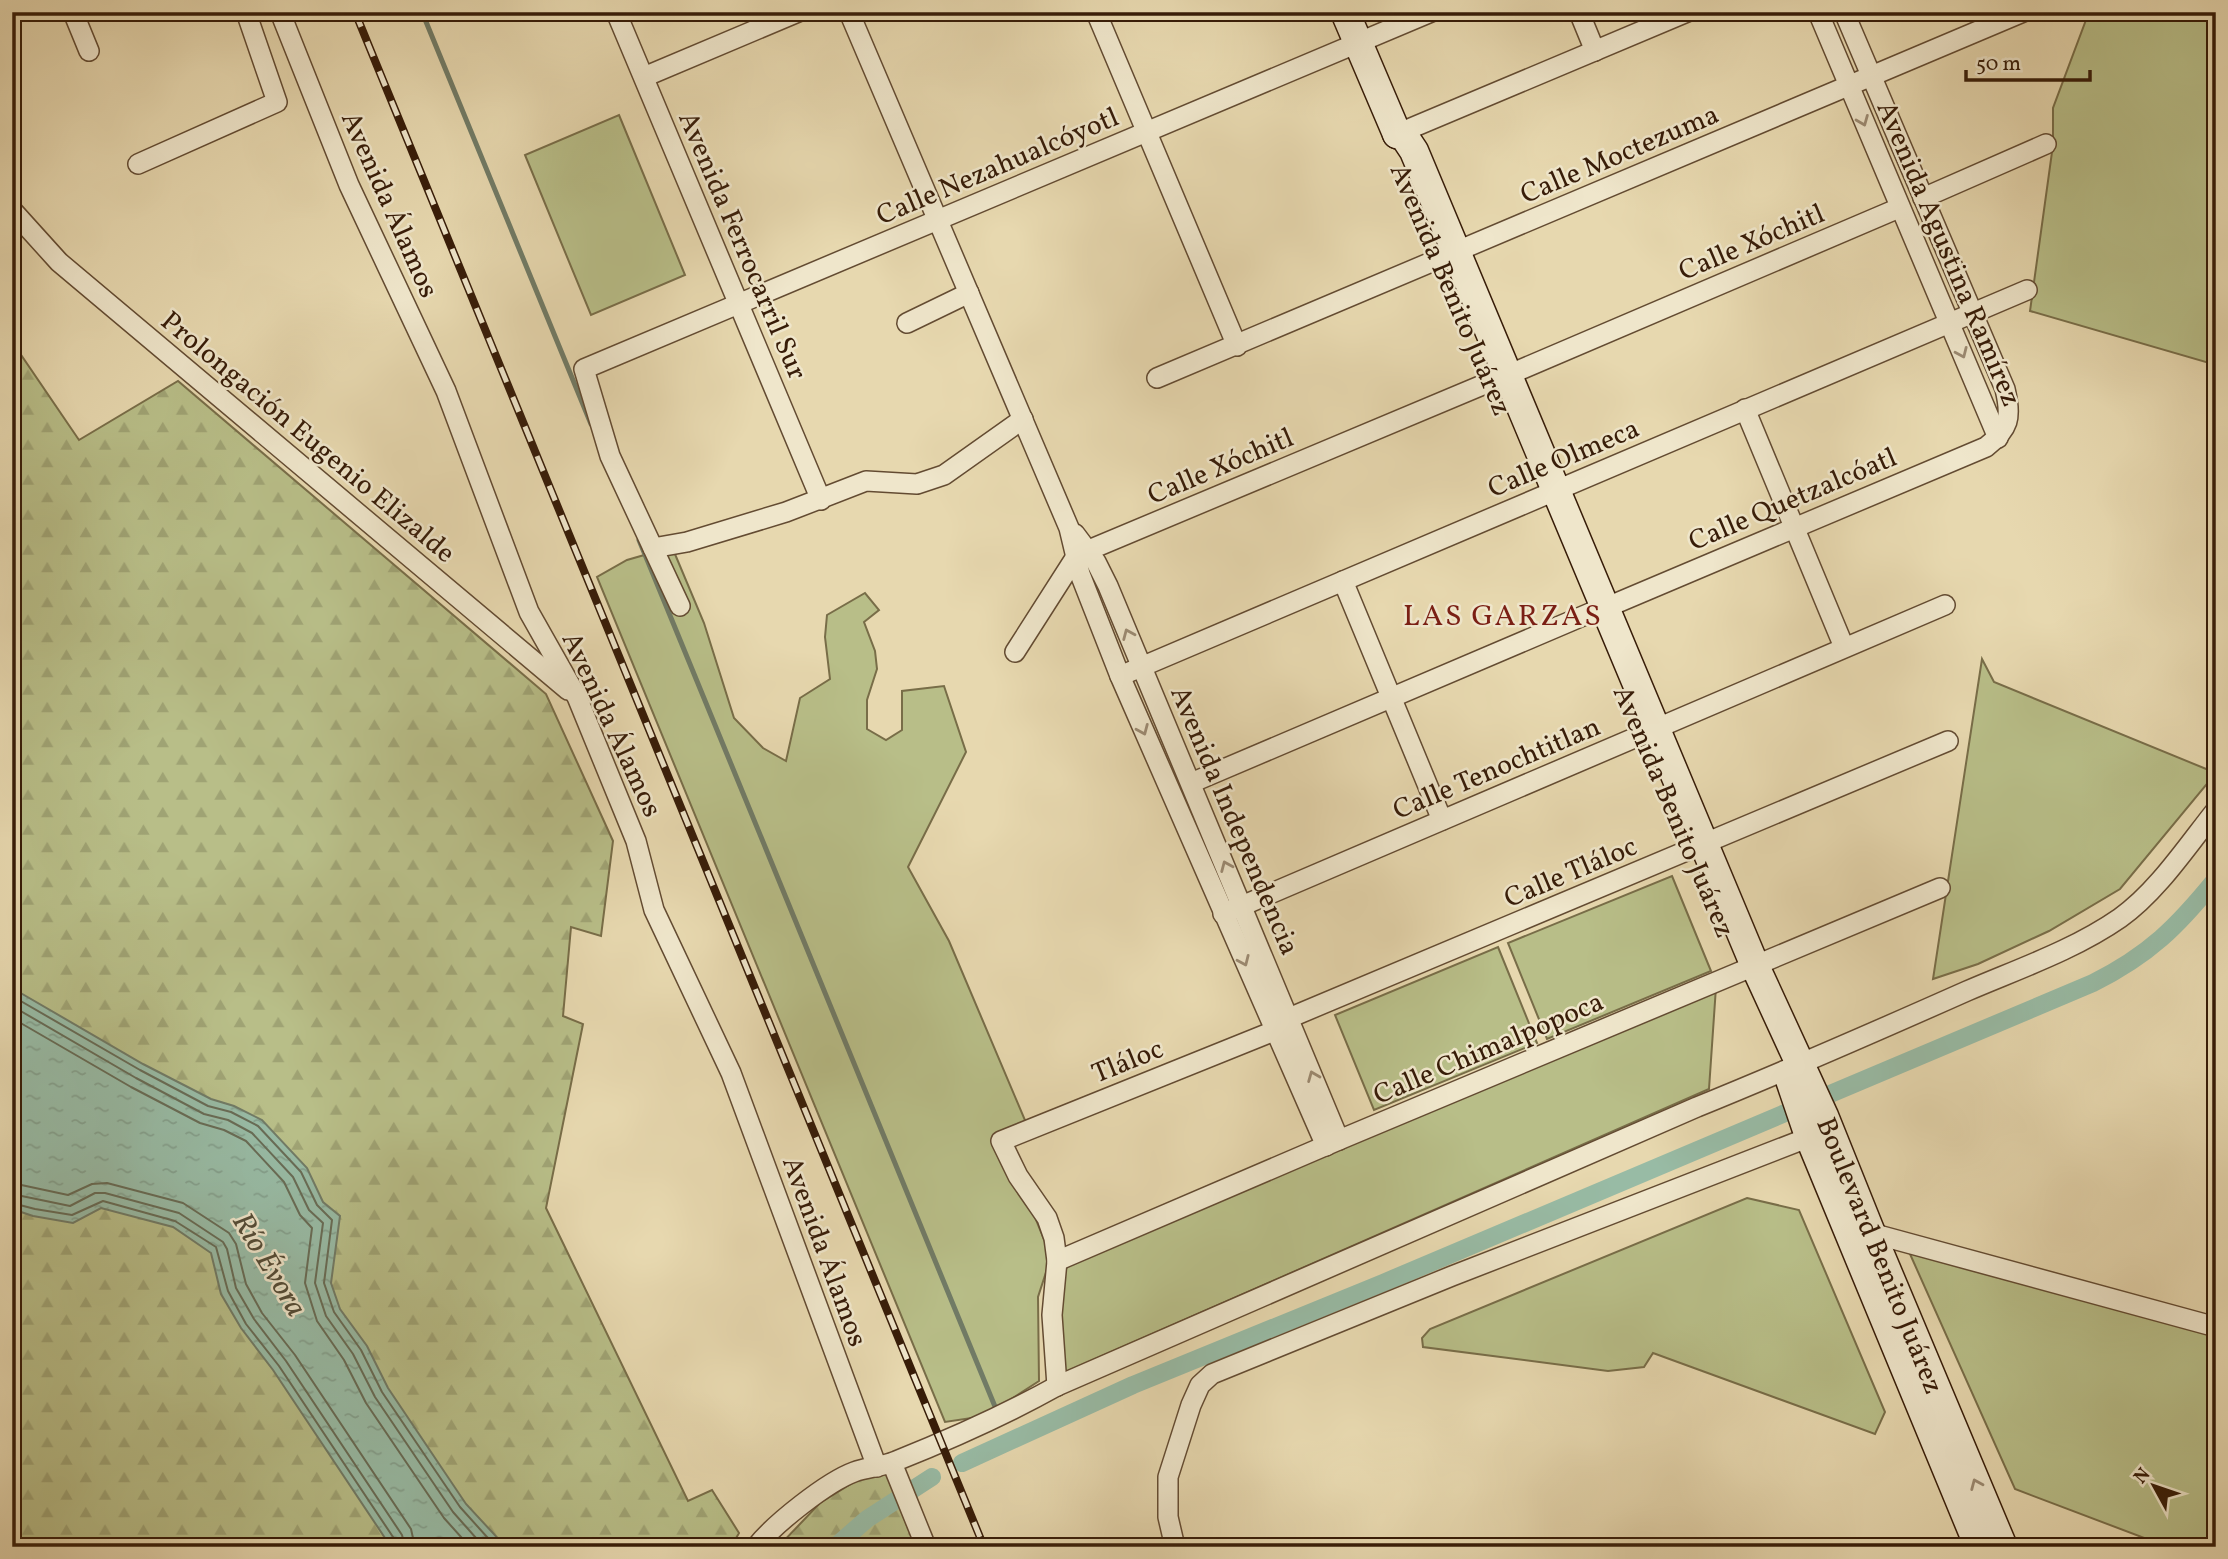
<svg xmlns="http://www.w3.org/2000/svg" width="2228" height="1559" font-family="Vollkorn,serif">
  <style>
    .grass { fill: #b8be88; stroke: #786d48; stroke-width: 2 }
    .forest { fill: url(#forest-firs); stroke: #786d48; stroke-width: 2 }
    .water { fill: url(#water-ripples); stroke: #717b66; stroke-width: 2 }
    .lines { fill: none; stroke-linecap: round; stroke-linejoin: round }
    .shore { stroke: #686c56; stroke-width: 2 }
    .stream { stroke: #717b66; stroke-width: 5 }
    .canal { stroke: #98bba5; stroke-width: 18 }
    .street-casing { stroke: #634b32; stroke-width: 22 }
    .secondary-casing { stroke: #371c08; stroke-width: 31 }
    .street { stroke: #efe6cb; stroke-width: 19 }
    .secondary { stroke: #efe6cb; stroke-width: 28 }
    .rail-casing { stroke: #371c08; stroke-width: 8 }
    .rail { stroke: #efe6cb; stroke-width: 5; stroke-dasharray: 16; stroke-linecap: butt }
    .oneway { stroke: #9c8b73 }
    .labels { text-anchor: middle; stroke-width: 5; stroke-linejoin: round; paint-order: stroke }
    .street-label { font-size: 28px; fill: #371c08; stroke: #efe6cb }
    .neighbourhood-label { font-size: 30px; letter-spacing: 2px; fill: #7a1f14; stroke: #efe6cb }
    .water-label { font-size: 30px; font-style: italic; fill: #544c37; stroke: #efe6cb }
  </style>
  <defs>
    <pattern id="forest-firs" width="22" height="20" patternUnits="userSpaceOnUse" patternTransform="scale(1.75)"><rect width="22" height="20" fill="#b8be88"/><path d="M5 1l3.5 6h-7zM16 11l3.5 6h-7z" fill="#9fa374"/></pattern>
    <pattern id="water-ripples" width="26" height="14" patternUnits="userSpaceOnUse" patternTransform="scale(1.75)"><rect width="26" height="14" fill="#98bba5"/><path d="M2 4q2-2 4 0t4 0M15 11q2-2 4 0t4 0" fill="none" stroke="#84a08d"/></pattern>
  </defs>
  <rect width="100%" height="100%" fill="#e7d8af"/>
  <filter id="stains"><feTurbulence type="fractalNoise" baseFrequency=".00286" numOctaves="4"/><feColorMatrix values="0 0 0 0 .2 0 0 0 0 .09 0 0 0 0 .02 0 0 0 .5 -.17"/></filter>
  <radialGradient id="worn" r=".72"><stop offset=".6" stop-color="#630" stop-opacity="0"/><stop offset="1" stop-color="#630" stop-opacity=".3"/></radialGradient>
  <!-- grass -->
  <g class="grass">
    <polygon points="2089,12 2216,12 2216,365 2030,311 2053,145 2053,108"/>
    <polygon points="619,115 685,275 591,315 525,155"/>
    <polygon points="672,547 704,623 734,718 763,748 786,761 800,698 830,679 825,637 827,615 865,593 879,610 864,622 875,651 877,669 867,700 867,729 886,740 902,730 902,691 944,686 966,752 908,867 949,941 1027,1125 994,1137 1028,1200 1051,1257 1038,1297 1039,1381 985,1416 945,1422 597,577 627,560"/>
    <polygon points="1982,659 1994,682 2216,773 2120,889 2049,931 1978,964 1933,979"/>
    <polygon points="1672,876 1711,971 1547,1039 1508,943"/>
    <polygon points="1498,947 1537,1043 1374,1110 1335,1015"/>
    <polygon points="1716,987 1709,1089 1059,1375 1057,1306 1067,1265"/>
    <polygon points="1747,1198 1799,1210 1885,1412 1875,1434 1653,1353 1644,1367 1608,1371 1423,1347 1422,1338 1430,1329"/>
    <polygon points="1915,1246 2216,1331 2216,1547 2168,1547 2015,1489 1910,1254"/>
  </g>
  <!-- forest -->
  <g class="forest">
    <polygon points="12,345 17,349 79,440 178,381 546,694 613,841 601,936 571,927 563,1016 583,1024 546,1208 688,1501 712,1490 739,1533 731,1547 12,1547"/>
    <polygon points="886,1472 904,1511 915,1547 778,1547 820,1503 859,1479"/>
  </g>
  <!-- water -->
  <polygon class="water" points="12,988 143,1064 211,1099 234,1106 262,1120 307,1168 323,1202 340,1216 331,1283 340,1309 367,1346 388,1388 466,1504 506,1547 391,1547 273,1370 241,1328 221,1294 211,1253 173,1227 101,1208 73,1223 33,1216 12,1209"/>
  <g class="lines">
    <!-- shore -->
    <g class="shore">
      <polyline points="12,996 140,1070 208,1106 231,1112 258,1126 301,1172 317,1205 332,1220 324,1283 334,1312 361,1350 382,1392 460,1507 496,1547"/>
      <polyline points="12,1006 136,1078 204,1114 228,1120 252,1133 293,1177 309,1210 323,1223 315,1283 326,1316 353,1354 375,1397 453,1512 484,1547"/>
      <polyline points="12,1018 131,1087 200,1123 224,1130 246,1141 284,1182 300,1215 312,1228 305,1283 317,1321 344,1360 366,1403 444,1518 470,1547"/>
      <polyline points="12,1183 68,1195 92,1184 107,1183 183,1203 229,1233 236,1244 246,1284 262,1313 295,1355 411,1529 415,1547"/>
      <polyline points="12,1194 70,1206 95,1193 105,1193 179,1213 223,1242 227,1249 236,1288 254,1319 286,1361 402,1535 405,1547"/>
      <polyline points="12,1203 35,1209 72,1215 103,1201 175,1221 216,1247 228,1291 246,1324 279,1366 395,1540 396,1547"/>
    </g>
    <!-- stream -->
    <g class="stream">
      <polyline points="422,12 591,424"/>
      <polyline points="639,540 996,1409"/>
    </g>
    <!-- canal -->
    <g class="canal">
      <path d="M962,1463L1133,1385L1383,1283L2093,983C2149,955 2177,927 2216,879"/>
      <polyline points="835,1547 867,1519 932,1477"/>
    </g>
    <defs>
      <g id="street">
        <polyline points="73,12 89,51"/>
        <polyline points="280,12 349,185 446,391 529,612 577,697 636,841 654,910 731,1073 877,1467"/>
        <polyline points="616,12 821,500"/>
        <polyline points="849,12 1069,528 1080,574 1120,676 1326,1146"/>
        <polyline points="1096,12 1237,346"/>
        <polyline points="1579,12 1595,51"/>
        <polyline points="1818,12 1998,438"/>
        <polyline points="644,77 798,12"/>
        <polyline points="1397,134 1687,12"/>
        <polyline points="138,164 277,102 246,12"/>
        <polyline points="1923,198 2046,144"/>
        <polyline points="12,210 59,262 568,690"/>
        <polyline points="907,323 969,293"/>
        <polyline points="1508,375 1899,208"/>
        <polyline points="1157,378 2023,12"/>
        <polyline points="1745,409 1844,647"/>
        <polyline points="1075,534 1096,562 1108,586 1339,1140"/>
        <polyline points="653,548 687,542 786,512 866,481 917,484 944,475 1023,419"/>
        <polyline points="1343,581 1442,820"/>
        <polyline points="680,606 610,456 584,369 1431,12"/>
        <path d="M1605,608L1986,447C2009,429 2012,418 2005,389L1844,12"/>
        <polyline points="1015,652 1077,555 1492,381"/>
        <polyline points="1120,676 2027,290"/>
        <polyline points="1191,783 1590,613"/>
        <polyline points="1223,914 1945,605"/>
        <polyline points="1289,1018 1948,741"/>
        <polyline points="1871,1233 2216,1327"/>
        <polyline points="1057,1261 1339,1140 1940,888"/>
        <polyline points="1057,1386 1052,1315 1057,1261 1054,1238 1047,1218 1018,1176 1001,1141 1274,1031"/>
        <polyline points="892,1463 926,1547"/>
        <path d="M756,1547C774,1524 827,1482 854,1472C867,1467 882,1467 896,1461C951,1439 1005,1415 1057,1386L1697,1107C1788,1070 1877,1031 1967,991C2018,969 2074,950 2120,918C2157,892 2188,845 2216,810"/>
        <polyline points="1175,1547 1168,1517 1168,1477 1191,1405 1200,1385 1212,1374 1452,1276 1820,1133"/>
      </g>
      <g id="secondary">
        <polyline points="1345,12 1397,134"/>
        <polyline points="1397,134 1404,136 1414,151 1755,966 1824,1116 1871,1233 2003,1547"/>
        <polyline points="1790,1080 1809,1136 1979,1547"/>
      </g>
    </defs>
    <!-- street casing -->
    <use href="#street" class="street-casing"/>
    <!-- secondary casing -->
    <use href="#secondary" class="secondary-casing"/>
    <!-- street -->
    <use href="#street" class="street"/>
    <!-- secondary -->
    <use href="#secondary" class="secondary"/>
    <defs>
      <polyline id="rail" points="355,12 984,1547"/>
    </defs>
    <!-- rail casing -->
    <use href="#rail" class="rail-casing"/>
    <!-- rail -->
    <use href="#rail" class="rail"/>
  </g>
  <!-- one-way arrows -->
  <defs><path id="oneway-chevron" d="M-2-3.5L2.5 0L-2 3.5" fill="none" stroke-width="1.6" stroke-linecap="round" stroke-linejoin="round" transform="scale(1.75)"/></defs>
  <g class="oneway">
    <use href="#oneway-chevron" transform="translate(1863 121) rotate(68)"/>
    <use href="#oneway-chevron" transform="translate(1962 353) rotate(66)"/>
    <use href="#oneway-chevron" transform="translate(1128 634) rotate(-113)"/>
    <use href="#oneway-chevron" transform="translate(1143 730) rotate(67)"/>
    <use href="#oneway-chevron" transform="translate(1226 866) rotate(-113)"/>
    <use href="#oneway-chevron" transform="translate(1244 961) rotate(66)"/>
    <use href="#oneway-chevron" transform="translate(1313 1076) rotate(-112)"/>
    <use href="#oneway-chevron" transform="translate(1976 1484) rotate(-113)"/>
  </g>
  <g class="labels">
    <!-- street labels -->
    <g class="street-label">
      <text transform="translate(1619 153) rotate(-23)" y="10">Calle Moctezuma</text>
      <text transform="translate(997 165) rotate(-23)" y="10">Calle Nezahualcóyotl</text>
      <text transform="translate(391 204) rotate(66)" y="10">Avenida Álamos</text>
      <text transform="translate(1751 241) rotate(-23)" y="10">Calle Xóchitl</text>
      <text transform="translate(744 245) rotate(67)" y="10">Avenida Ferrocarril Sur</text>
      <text transform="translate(1950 253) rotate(67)" y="10">Avenida Agustina Ramírez</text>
      <text transform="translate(1452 289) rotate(67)" y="10">Avenida Benito Juárez</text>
      <text transform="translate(309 436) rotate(40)" y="10">Prolongación Eugenio Elizalde</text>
      <text transform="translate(1563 457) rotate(-23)" y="10">Calle Olmeca</text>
      <text transform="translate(1220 465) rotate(-23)" y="10">Calle Xóchitl</text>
      <text transform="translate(1792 498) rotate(-23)" y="10">Calle Quetzalcóatl</text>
      <text transform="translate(613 724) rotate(65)" y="10">Avenida Álamos</text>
      <text transform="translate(1496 767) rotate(-23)" y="10">Calle Tenochtitlan</text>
      <text transform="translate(1675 811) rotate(67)" y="10">Avenida Benito Juárez</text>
      <text transform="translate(1236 820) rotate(67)" y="10">Avenida Independencia</text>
      <text transform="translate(1570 871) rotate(-23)" y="10">Calle Tláloc</text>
      <text transform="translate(1488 1047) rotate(-23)" y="10">Calle Chimalpopoca</text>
      <text transform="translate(1127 1060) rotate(-22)" y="10">Tláloc</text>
      <text transform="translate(826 1251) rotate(70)" y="10">Avenida Álamos</text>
      <text transform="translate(1881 1255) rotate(68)" y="10">Boulevard Benito Juárez</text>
    </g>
    <!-- neighbourhood labels -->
    <g class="neighbourhood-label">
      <text x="1503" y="625">LAS GARZAS</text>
    </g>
    <!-- water labels -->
    <g class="water-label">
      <text transform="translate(270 1264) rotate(59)" y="10">Río Évora</text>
    </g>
  </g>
  <!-- margin -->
  <rect width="2228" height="1559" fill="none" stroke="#e7d8af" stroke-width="42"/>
  <rect x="14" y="14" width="2200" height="1531" fill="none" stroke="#371c08" stroke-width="3.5"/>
  <rect x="21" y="21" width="2186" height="1517" fill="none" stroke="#371c08" stroke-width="2"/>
  <!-- north arrow -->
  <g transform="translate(2154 1486) rotate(310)" stroke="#efe6cb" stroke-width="5" paint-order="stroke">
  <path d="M0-5L12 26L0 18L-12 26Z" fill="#371c08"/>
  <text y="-10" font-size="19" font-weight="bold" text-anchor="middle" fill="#371c08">N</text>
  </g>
  <!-- scale -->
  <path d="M1966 70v10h124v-10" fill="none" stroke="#371c08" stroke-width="3.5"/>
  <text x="1976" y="70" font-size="21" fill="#371c08" stroke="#efe6cb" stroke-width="5" paint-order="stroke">50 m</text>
  <rect width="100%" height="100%" filter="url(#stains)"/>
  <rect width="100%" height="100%" fill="url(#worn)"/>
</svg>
